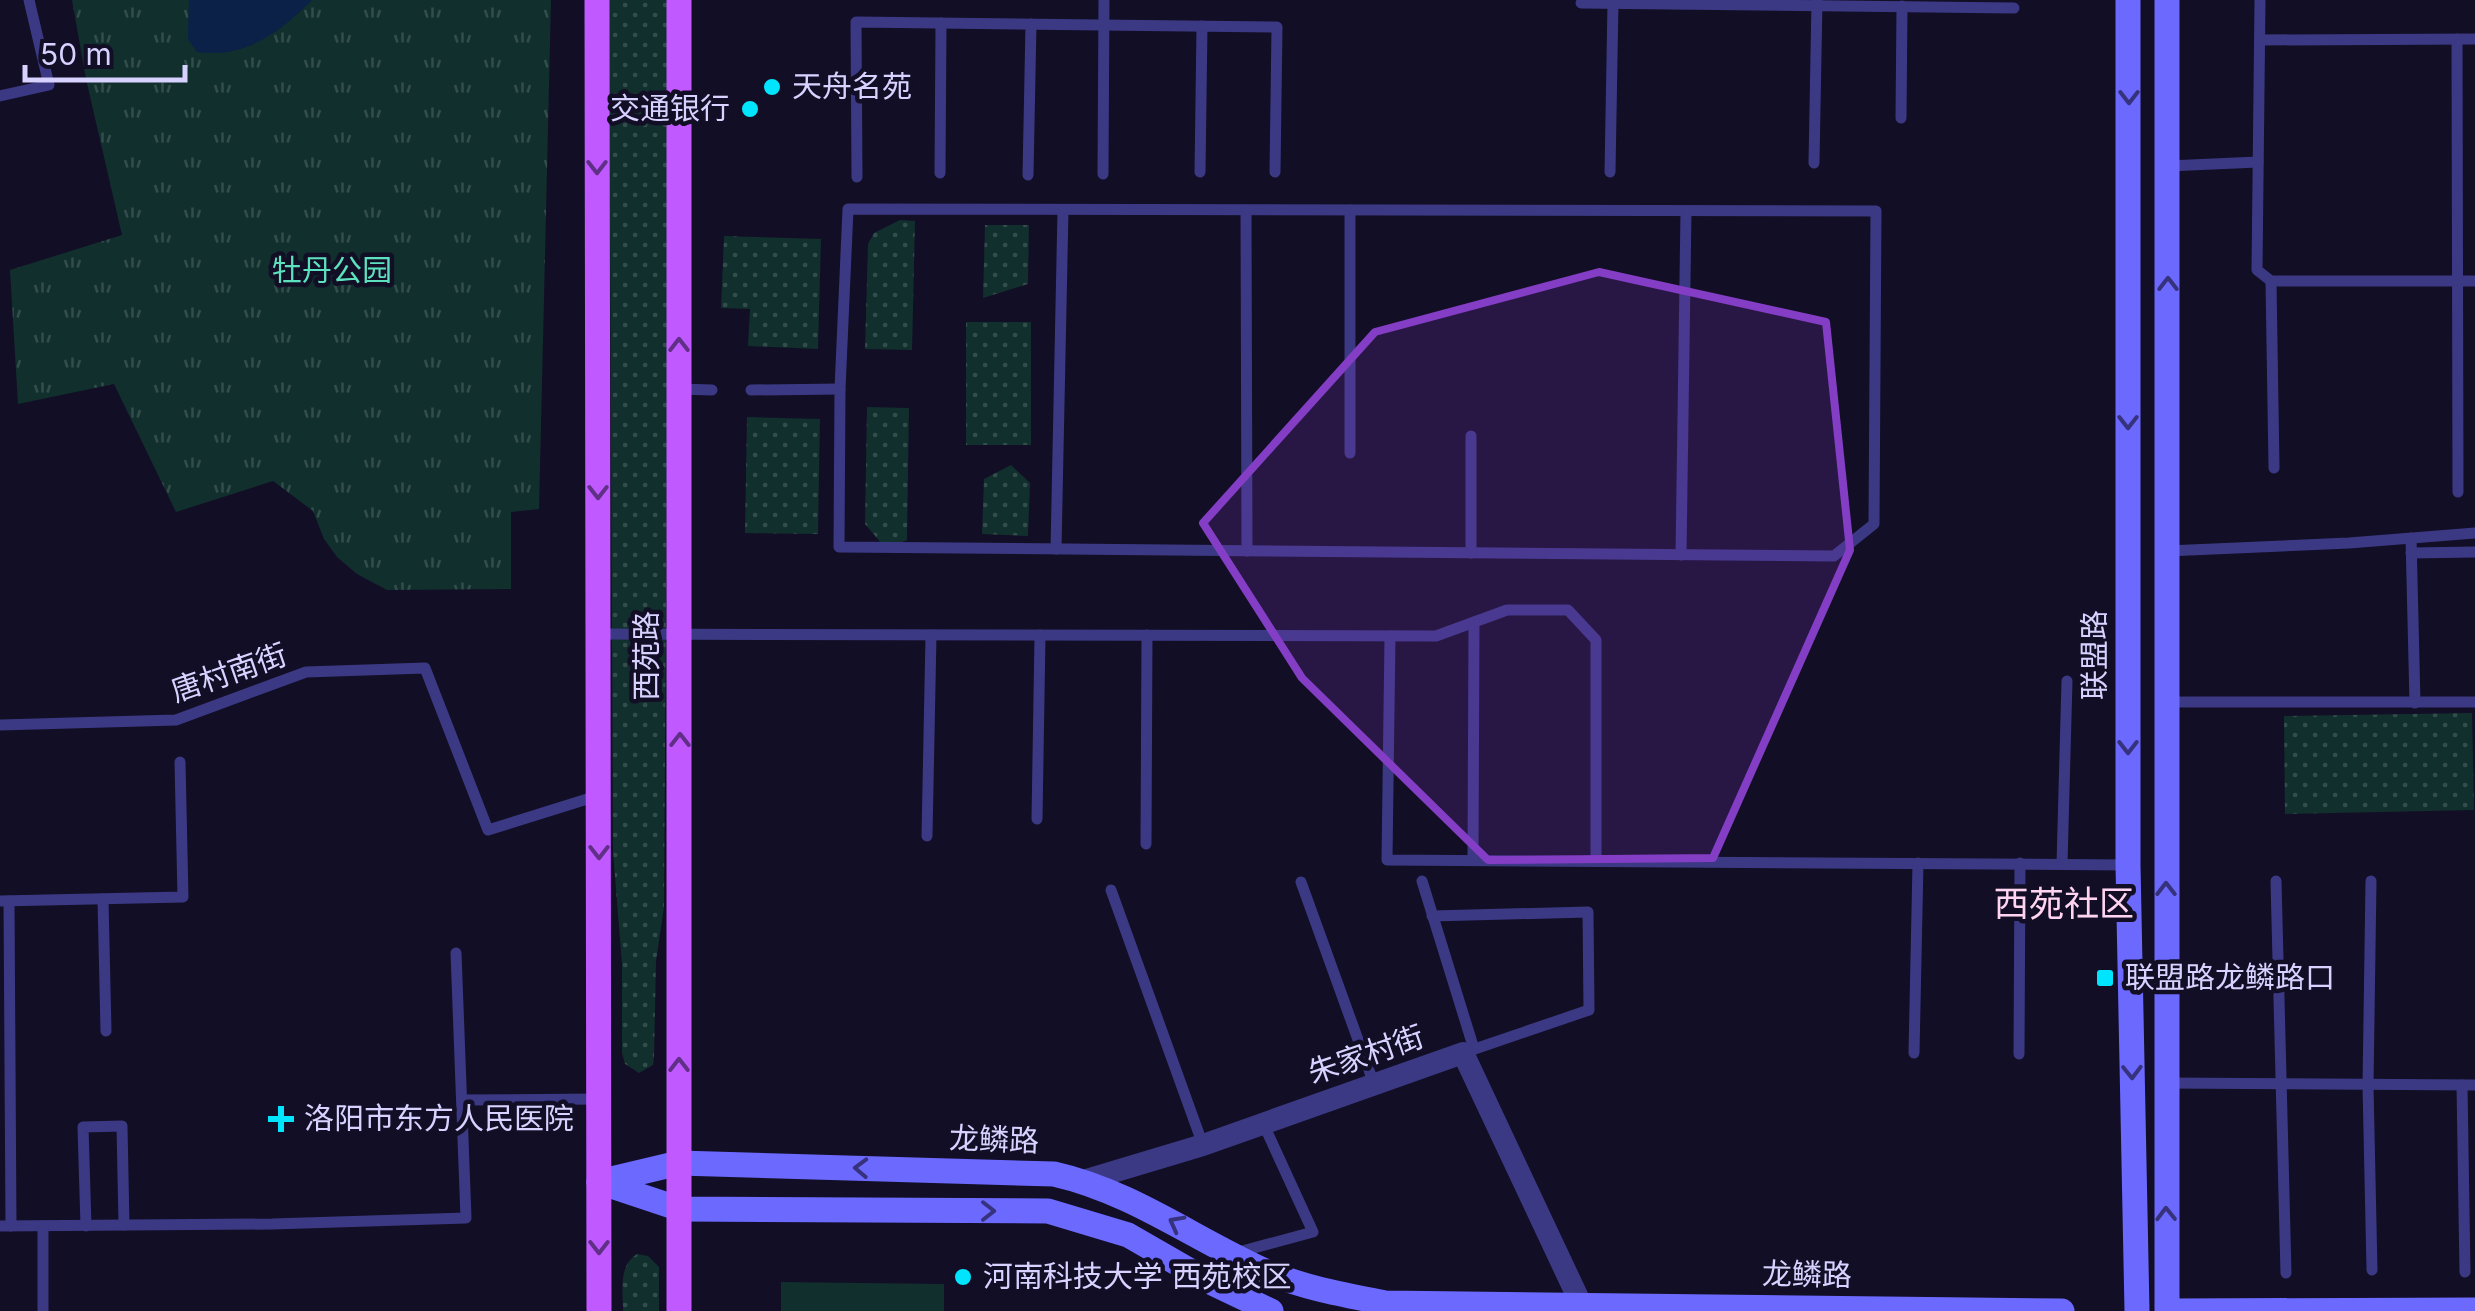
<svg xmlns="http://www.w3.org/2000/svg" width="2475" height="1311" font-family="Inter,'Noto Sans SC',sans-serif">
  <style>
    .grass { fill: url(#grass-dots) }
    .park { fill: url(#park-tufts) }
    .garden { fill: #112f2d }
    .water { fill: #0b2147 }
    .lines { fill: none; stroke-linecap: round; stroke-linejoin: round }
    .service { stroke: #3b3984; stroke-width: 11 }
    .minor { stroke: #3b3984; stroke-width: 22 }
    .secondary { stroke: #6c69ff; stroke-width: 25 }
    .primary { stroke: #c059ff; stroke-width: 25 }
    .oneway { stroke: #36327c }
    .oneway2 { stroke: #603087 }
    .marked { fill: #843dc5; fill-opacity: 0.2; stroke: #843dc5; stroke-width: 8; stroke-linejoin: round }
    .poi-dot { fill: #00e5fd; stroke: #120e25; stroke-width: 4 }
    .labels { text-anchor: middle; stroke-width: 9; stroke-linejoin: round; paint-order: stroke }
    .poi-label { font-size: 30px; fill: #d7d2ff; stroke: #120e25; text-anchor: start }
    .park-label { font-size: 30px; fill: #5ce1bf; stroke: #120e25 }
    .street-label { font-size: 30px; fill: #d7d2ff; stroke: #120e25 }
    .quarter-label { font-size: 35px; fill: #ffd4f0; stroke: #120e25 }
  </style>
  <defs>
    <pattern id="grass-dots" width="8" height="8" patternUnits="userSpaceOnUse" patternTransform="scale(2.5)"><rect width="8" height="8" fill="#112f2d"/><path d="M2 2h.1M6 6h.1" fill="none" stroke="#334c4c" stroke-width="1.8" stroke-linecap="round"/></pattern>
    <pattern id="park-tufts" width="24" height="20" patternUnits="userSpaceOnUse" patternTransform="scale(2.5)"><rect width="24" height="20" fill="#112f2d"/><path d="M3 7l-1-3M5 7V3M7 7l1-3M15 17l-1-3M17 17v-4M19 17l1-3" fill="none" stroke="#334c4c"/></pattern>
  </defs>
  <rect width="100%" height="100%" fill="#120e25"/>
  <!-- grass -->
  <g class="grass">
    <polygon points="609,0 670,0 664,907 656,961 654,1058 653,1065 639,1073 625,1064 622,1053 622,964 613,852"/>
    <polygon points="900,220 915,221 912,350 865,349 868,244 874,233"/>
    <polygon points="985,225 1029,225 1028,284 983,298"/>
    <polygon points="724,236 821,239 818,349 748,346 750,309 721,308"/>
    <rect x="966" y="322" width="65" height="123"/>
    <polygon points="867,407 909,408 907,540 894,546 882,544 865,524"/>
    <polygon points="747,417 820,419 818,534 745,533"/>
    <polygon points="1011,465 1030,483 1028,536 982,534 984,479"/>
    <polygon points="2472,713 2474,810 2285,814 2284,716"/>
    <path d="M637,1254L648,1256L659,1267V1311H623C623,1291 618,1266 637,1254Z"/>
  </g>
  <!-- park -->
  <polygon class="park" points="72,0 551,0 539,509 511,512 511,589 387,590 357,574 337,557 324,539 313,511 273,481 176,512 114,384 18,404 10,270 122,235 86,79"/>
  <!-- garden -->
  <polygon class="garden" points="781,1282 944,1284 944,1311 781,1311"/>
  <!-- water -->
  <path class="water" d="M189,0H312C280,32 245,59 197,52L188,39Z"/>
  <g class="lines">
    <!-- service -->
    <g class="service">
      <polyline points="2260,0 2257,270 2271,281 2475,281"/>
      <polyline points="1581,3 2014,8"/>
      <polyline points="2457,39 2458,492"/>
      <polyline points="2260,40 2475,39"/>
      <polyline points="0,96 49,85 29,0"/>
      <polyline points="1901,118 1902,6"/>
      <polyline points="1814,163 1817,0"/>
      <polyline points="2168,166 2258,162"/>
      <polyline points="1200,172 1202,26"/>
      <polyline points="1610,172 1613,3"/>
      <polyline points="940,173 941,23"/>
      <polyline points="1103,174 1104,0"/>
      <polyline points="1028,175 1031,24"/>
      <polyline points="857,177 856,22 1277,27 1275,172"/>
      <polygon points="848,209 1876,211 1874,524 1834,556 839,547 840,389"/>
      <polyline points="1246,210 1247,551"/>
      <polyline points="2271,281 2274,468"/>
      <polyline points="679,389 712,390"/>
      <polyline points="751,390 840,389"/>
      <polyline points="1350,453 1350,210"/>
      <polyline points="2411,538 2415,703"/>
      <polyline points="1056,549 1063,210"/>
      <polyline points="2167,551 2349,543 2475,533"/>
      <polyline points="1471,553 1471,436"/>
      <polyline points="2411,553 2475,552"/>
      <polyline points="1681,555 1686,211"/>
      <polyline points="598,634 1436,636 1507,610 1568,610 1596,640 1596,861"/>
      <polyline points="1390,636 1387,860 2128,865"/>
      <polyline points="2167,702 2475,702"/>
      <polyline points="0,725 176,720 306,672 425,668 488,830 597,796"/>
      <polyline points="1037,819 1040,635"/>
      <polyline points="927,836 931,635"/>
      <polyline points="1146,844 1147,635"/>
      <polyline points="1473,860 1474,622"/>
      <polyline points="2062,864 2067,681"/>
      <polyline points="1422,881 1474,1049"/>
      <polyline points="2276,881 2286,1273"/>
      <polyline points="2371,881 2368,1086 2372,1270"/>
      <polyline points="1301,882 1374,1084"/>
      <polyline points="1111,890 1203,1145"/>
      <polyline points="103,899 106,1031"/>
      <polyline points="0,901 183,897 180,762"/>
      <polyline points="9,901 11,1226"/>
      <polyline points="1432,916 1588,912 1589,1010 1463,1053"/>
      <polyline points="1914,1053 1918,863"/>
      <polyline points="2019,1054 2020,863"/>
      <polyline points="2165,1083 2475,1085"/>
      <polyline points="2462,1085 2465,1272"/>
      <polyline points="462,1100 599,1099"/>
      <polyline points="0,1226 272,1224 466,1218 456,953"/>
      <polyline points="43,1226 43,1311"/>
      <polyline points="86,1226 83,1127 122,1126 124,1225"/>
      <polyline points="1235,1253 1313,1232 1263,1123"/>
    </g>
    <!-- minor -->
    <polyline class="minor" points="1083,1181 1203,1145 1463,1053 1581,1304"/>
    <!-- secondary -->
    <g class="secondary">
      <polyline points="2128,0 2128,865 2137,1311"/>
      <polyline points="2167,0 2167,1311"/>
      <path d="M599,1182L679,1163L1054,1174C1134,1192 1198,1242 1272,1274C1309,1289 1346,1295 1385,1303L2062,1311"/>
      <polyline points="599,1182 680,1209 1048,1211 1128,1235 1208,1281 1271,1311"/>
      <polyline points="2175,1311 2475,1310"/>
    </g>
    <!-- primary -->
    <g class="primary">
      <polyline points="597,0 599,1311"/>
      <polyline points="679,1311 679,0"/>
    </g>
  </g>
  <!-- one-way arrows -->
  <defs><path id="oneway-chevron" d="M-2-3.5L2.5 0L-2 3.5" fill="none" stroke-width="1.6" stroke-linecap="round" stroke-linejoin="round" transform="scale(2.5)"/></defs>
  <g class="oneway">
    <use href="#oneway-chevron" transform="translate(2129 97) rotate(90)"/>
    <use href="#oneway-chevron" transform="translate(2168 284) rotate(-90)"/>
    <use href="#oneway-chevron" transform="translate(2128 422) rotate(90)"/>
    <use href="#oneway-chevron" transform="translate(2128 747) rotate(90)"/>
    <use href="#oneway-chevron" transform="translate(2166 889) rotate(-90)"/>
    <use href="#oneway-chevron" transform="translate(2132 1072) rotate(89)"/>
    <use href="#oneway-chevron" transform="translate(861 1168) rotate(-178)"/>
    <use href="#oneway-chevron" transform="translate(988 1211)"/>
    <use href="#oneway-chevron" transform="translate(2166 1214) rotate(-91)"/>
    <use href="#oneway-chevron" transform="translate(1176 1223) rotate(-152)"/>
  </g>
  <g class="oneway2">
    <use href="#oneway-chevron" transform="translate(597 167) rotate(90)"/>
    <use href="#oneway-chevron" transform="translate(679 345) rotate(-90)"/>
    <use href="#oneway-chevron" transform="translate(598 492) rotate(90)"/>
    <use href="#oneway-chevron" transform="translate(680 740) rotate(-90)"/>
    <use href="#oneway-chevron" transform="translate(599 852) rotate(90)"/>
    <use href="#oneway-chevron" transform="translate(679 1065) rotate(-90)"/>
    <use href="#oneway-chevron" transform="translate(599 1247) rotate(90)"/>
  </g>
  <!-- marked area -->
  <path class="marked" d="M1599,272L1826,322L1850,550L1713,858L1488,860L1302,678L1203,523L1375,332Z"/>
  <!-- markers -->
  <g class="poi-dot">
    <circle cx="772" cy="87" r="10"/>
    <circle cx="750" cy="109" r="10"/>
    <rect x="2095" y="968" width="20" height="20" rx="5"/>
    <path d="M276 1104h10v10h10v10h-10v10h-10v-10h-10v-10h10z"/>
    <circle cx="963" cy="1277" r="10"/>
  </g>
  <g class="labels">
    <!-- poi labels -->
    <g class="poi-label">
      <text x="792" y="97">天舟名苑</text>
      <text x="730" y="119" text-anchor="end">交通银行</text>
      <text x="2125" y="988">联盟路龙鳞路口</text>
      <text x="304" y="1129">洛阳市东方人民医院</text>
      <text x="983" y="1287">河南科技大学 西苑校区</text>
    </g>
    <!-- park labels -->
    <g class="park-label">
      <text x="332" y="281">牡丹公园</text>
    </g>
    <!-- street labels -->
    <g class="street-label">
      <text transform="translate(2095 655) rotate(-90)" y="10">联盟路</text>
      <text transform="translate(647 656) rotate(-90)" y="10">西苑路</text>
      <text transform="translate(229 673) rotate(-19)" y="10">唐村南街</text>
      <text transform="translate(1366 1055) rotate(-19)" y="10">朱家村街</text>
      <text transform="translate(994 1140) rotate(2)" y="10">龙鳞路</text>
      <text transform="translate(1807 1275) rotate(1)" y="10">龙鳞路</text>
    </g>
    <!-- quarter labels -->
    <g class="quarter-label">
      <text x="2064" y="916">西苑社区</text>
    </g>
  </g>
  <!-- scale -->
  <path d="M25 65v15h160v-15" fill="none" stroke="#d7d2ff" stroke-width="5"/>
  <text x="40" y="65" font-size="30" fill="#d7d2ff" stroke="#120e25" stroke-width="8" paint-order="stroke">50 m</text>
</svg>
